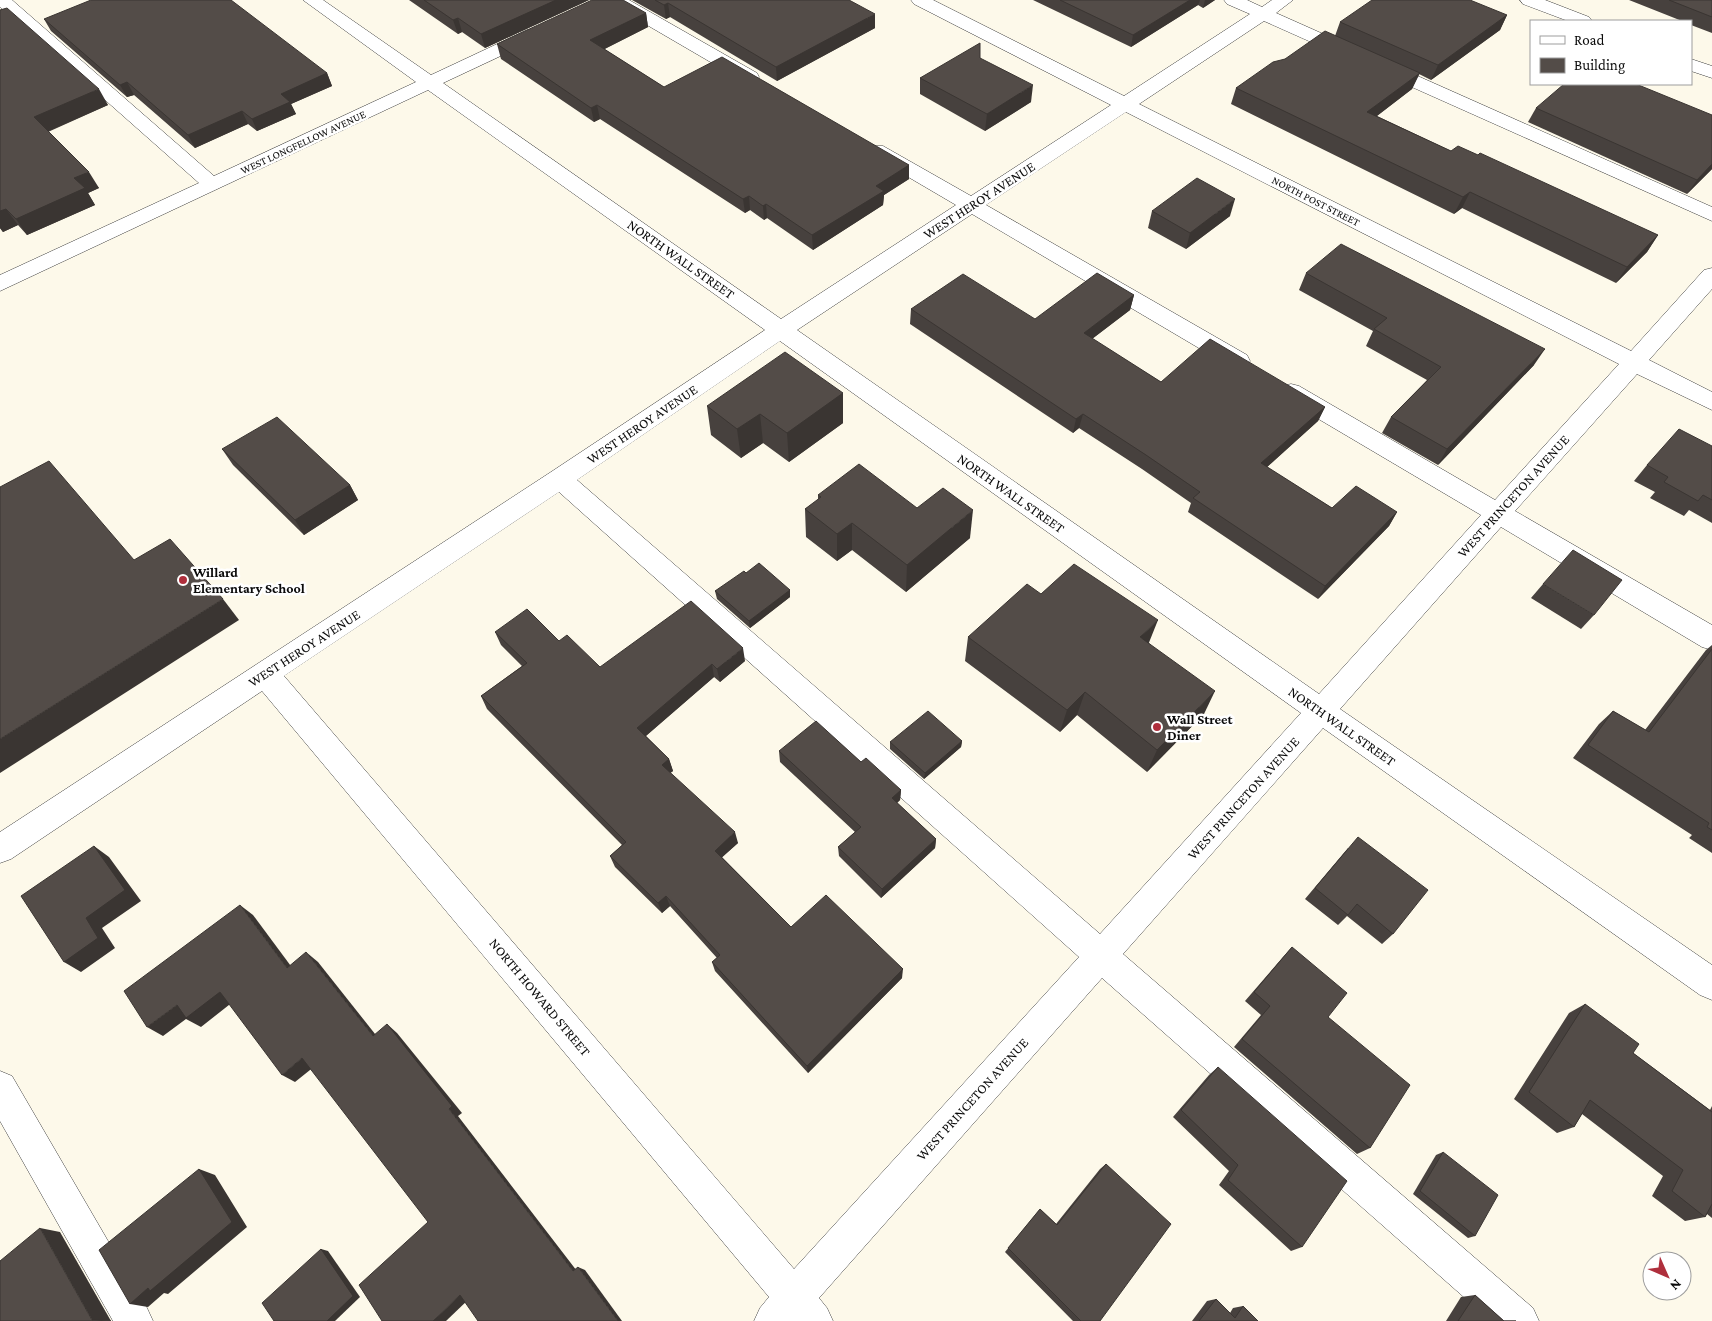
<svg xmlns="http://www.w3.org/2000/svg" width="1712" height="1321" font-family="'Crimson Pro',serif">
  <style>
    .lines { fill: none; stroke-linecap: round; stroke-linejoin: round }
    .minor-casing { stroke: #3e3e3e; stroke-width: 1 }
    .minor { fill: #fff; fill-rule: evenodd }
    .wall { fill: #47413e }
    .shaded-wall { fill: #3a3532 }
    .building { fill: #534c48; stroke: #3a3532 }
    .poi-dot { fill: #af2f3c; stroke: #fff; stroke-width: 2 }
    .labels { text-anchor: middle; stroke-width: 5; stroke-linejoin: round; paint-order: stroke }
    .far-street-label { font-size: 11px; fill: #0b0b0b; stroke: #fff }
    .street-label { font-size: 14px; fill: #0b0b0b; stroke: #fff }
    .poi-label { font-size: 14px; font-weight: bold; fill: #0b0b0b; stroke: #fff; text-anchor: start }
  </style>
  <rect width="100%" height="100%" fill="#fdf9ea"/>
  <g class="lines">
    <defs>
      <g id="minor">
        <path d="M0,0H12L214,176L416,82L303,0H323L431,75L527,30H539L542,34L539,38L443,83L781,319L956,205L869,154L866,150L869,146H883L971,196L1111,105L914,4L911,0H933L1124,96L1250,14L1227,4L1224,0H1247L1262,7L1272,0H1293L1276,13L1712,207V221L1264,21L1139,104L1631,351L1704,270L1712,268V289L1649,360L1712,392V410L1637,374L1515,511L1712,625V650L1702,647L1501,527L1340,709L1712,965V1000L1700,995L1323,728L1123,954L1533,1308L1539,1321H1491L1102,978L819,1298L827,1308L833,1321H754L760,1308L769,1297L262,691L11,859L0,863V832L551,472L765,330L428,90L0,291V275L199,183L0,7ZM1126,112L1619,364L1495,500L1299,386L1291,384L1283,386L1279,392L1283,398L1481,515L1319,694L797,330L972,214L1231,367L1239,369L1247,367L1250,361L1247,355L986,205ZM780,341L1301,713L1100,934L577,480ZM559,492L1079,957L794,1269L284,676Z"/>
        <polygon points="608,0 629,0 757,73 759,77 757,81 743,81 611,4"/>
        <polygon points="1520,0 1545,0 1589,17 1592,21 1568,21 1523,4"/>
        <polygon points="1691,59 1712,66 1712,78 1691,71"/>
        <polygon points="0,1071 12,1076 147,1308 153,1321 113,1321 0,1121"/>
      </g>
    </defs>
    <!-- minor casing -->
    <use href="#minor" class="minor-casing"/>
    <!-- minor -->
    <use href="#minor" class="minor"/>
  </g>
  <!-- wall -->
  <g class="wall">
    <polygon points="409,0 589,0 485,48 462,32 458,34"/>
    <polygon points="632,0 849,0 875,28 777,81 670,17 666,19"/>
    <polygon points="1033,0 1215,0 1203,8 1198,5 1131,47"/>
    <polygon points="1629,0 1712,0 1712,33 1691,25 1691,21 1682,21"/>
    <polygon points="0,10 108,105 48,132 99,188 88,193 95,205 27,235 18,225 3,232 0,228"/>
    <polygon points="646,13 648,27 604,49 664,87 909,165 909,179 884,195 883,205 813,250 767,218 764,220 750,210 745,213 600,119 594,122 501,59 497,44"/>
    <polygon points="1507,15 1500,30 1431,80 1419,74 1412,89 1377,116 1451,151 1658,235 1647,252 1616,283 1462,208 1454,214 1231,104 1236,88 1285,59 1335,36 1340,22"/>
    <polygon points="44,19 327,73 332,86 291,104 296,114 257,131 248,124 195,148 134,95 127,97 51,31"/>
    <polygon points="980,58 1031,102 985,131 920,94 920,78"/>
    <polygon points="1536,108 1712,115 1712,169 1687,194 1528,122"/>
    <polygon points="1152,211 1230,216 1186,249 1148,228"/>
    <polygon points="1306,273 1534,365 1438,465 1382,433 1391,417 1427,380 1366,346 1373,331 1299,290"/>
    <polygon points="1134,295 1130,310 1092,339 1161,382 1325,407 1318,421 1267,467 1332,508 1397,512 1389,526 1318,599 1188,512 1191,503 1142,469 1079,428 1073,433 910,324 911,309 1035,319"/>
    <polygon points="843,393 843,423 789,462 763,443 741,458 711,435 707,406"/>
    <polygon points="1712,446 1712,523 1689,510 1684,516 1650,498 1655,492 1634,481 1647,465"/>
    <polygon points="222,449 350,485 358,500 304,535 233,465"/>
    <polygon points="818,495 917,508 970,538 906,592 852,550 837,561 806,537 805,509 818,500"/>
    <polygon points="746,573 790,590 790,597 750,628 717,599 715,591"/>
    <polygon points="1543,584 1594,615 1581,629 1531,598"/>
    <polygon points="1041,594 1149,643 1204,714 1147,772 1077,715 1060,732 965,661 968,637"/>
    <polygon points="495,632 559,641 600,667 745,661 720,682 714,677 646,736 669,759 673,771 670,773 738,843 722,857 791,927 902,978 808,1073 715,971 712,962 717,958 670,906 662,913 615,867 610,856 622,845 487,709 481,696 522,666 501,645"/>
    <polygon points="1712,645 1712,853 1689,838 1692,835 1573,758 1599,724 1613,711 1645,730 1706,650"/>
    <polygon points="962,741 961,747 924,779 890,749 890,742"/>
    <polygon points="779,751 861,762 901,790 900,800 897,803 936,839 935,848 881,898 839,856 838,847 855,832 780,762"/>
    <polygon points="1348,848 1393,934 1382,944 1347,916 1338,925 1305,899"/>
    <polygon points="1292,947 1328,1017 1370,1148 1357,1154 1234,1047 1261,1015 1245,1001 1283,957"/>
    <polygon points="1585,1004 1633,1053 1710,1110 1712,1106 1712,1218 1707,1214 1705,1217 1685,1221 1652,1196 1663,1176 1582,1114 1574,1127 1557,1133 1514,1099 1569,1013"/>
    <polygon points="1218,1067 1302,1247 1291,1251 1219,1185 1229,1171 1173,1117 1209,1075"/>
    <polygon points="1443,1152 1475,1236 1468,1238 1413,1194 1436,1155"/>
    <polygon points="1106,1164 1100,1321 1073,1321 1005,1252 1040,1209 1056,1224 1100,1169"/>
    <polygon points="1475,1295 1504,1321 1516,1321 1446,1321 1461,1297"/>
    <polygon points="1216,1299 1230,1313 1233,1308 1243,1306 1258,1321 1192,1321 1207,1301"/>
  </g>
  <!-- shaded-wall -->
  <g class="shaded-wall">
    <polygon points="556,0 589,0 485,48 481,34"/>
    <polygon points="1190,0 1200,0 1198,5 1131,47 1133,35"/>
    <polygon points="1205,0 1215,0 1203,8"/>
    <polygon points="668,3 670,17 666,19 664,5"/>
    <polygon points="646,13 648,27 593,55 590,40"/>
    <polygon points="875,14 875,28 777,81 776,67"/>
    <polygon points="1507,15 1500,30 1431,80 1438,65"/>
    <polygon points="458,18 462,32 458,34 453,20"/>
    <polygon points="327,73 332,86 291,104 296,114 257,131 252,119 281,94"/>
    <polygon points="1420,73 1412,89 1361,128 1367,112"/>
    <polygon points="127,82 134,95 127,97 120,85"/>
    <polygon points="1033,85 1031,102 985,131 987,114"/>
    <polygon points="99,89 108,105 44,133 34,117"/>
    <polygon points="597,105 600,119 594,122 591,108"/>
    <polygon points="242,111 248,124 195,148 188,135"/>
    <polygon points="1712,164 1712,169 1687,194 1697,180"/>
    <polygon points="909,165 909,179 884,195 883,205 813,250 812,235 876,186"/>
    <polygon points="89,172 99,188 88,193 95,205 27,235 16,219 74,178"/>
    <polygon points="1470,192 1462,208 1454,214 1463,197"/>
    <polygon points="749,196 750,210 745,213 743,199"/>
    <polygon points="1235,199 1230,216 1186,249 1190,233"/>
    <polygon points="766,204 767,218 764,220 763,206"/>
    <polygon points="6,209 18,225 3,232 0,228 0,211"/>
    <polygon points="1658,235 1647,252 1616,283 1627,267"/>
    <polygon points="1134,295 1130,310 1080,348 1084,333"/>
    <polygon points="1545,349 1534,365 1438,465 1447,449"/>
    <polygon points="843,393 843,423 789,462 787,433"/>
    <polygon points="1325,407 1318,421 1255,478 1261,463"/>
    <polygon points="760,414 763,443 741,458 737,429"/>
    <polygon points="1083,414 1079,428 1073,433 1076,419"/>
    <polygon points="350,485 358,500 304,535 295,520"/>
    <polygon points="973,510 970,538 906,592 907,565"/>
    <polygon points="1397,512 1389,526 1318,599 1325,586"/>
    <polygon points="852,523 852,550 837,561 837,534"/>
    <polygon points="790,590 790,597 750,628 749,621"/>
    <polygon points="223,599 239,620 0,773 0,739"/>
    <polygon points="1158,620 1148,645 1140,637"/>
    <polygon points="743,648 745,661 720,682 717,669"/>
    <polygon points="712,664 714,677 641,740 637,728"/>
    <polygon points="1215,691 1204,714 1147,772 1157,750"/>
    <polygon points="1085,692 1077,715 1060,732 1067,710"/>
    <polygon points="962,741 961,747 924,779 925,773"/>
    <polygon points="669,759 673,771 665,777 662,765"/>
    <polygon points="901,790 900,800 891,808 892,798"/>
    <polygon points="735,832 738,843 718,861 715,851"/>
    <polygon points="936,839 935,848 881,898 882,889"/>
    <polygon points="94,846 109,857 141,901 102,928 115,948 81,972 64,962 86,918"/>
    <polygon points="666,896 670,906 662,913 658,903"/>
    <polygon points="240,905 253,915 299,977 287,968"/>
    <polygon points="306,952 318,962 383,1044 373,1036"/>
    <polygon points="903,969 902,978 808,1073 807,1066"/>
    <polygon points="220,992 234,1001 201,1027 186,1019 163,1036 147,1027 177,1005"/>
    <polygon points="387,1024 397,1033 462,1113 458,1116 580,1275 573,1271 449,1109"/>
    <polygon points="302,1058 315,1066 295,1082 282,1075"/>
    <polygon points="199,1169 215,1175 247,1227 168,1294 164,1293 148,1307 130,1304"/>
    <polygon points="40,1228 60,1232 111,1321 92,1320"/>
    <polygon points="321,1249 328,1251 360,1297 335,1321 327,1321"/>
    <polygon points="578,1267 585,1270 622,1321 618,1321"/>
    <polygon points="460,1295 470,1298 446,1321 433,1321"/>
  </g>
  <!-- building -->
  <g class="building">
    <polygon points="91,0 231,0 327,73 281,94 290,102 252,119 242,111 188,135 127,82 120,85 44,19"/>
    <polygon points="424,0 556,0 481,34 458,18 453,20"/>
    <polygon points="592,0 623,0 646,13 590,40 664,87 722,57 909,165 876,186 884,191 812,235 766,204 763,206 749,196 743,199 597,105 591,108 497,44"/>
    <polygon points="655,0 849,0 875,14 776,67 668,3 664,5"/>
    <polygon points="1060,0 1190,0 1133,35"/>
    <polygon points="1372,0 1470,0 1507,15 1438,65 1340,22"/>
    <polygon points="1669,0 1712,0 1712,17"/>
    <polygon points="7,8 99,89 34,117 89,172 74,178 85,188 16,219 6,209 0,211 0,10"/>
    <polygon points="1325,31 1420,73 1367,112 1451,151 1458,146 1478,155 1480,153 1658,235 1627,267 1470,192 1463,197 1236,88 1273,62 1285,59"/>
    <polygon points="980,43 980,58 1033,85 987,114 920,78"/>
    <polygon points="1564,84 1636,84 1712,115 1712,164 1697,180 1536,108"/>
    <polygon points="1197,178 1235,199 1190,233 1152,211"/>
    <polygon points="1341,244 1545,349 1447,449 1391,417 1441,367 1374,329 1387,318 1306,273"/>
    <polygon points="1097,273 1134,295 1084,333 1161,382 1210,339 1325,407 1261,463 1332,508 1356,486 1397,512 1325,586 1193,498 1200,492 1146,455 1083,414 1076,419 911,309 963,274 1035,319"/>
    <polygon points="785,352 843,393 787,433 760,414 737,429 707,406"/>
    <polygon points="277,417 350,485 295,520 222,449"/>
    <polygon points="1679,429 1712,446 1712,500 1703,495 1698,501 1664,482 1668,477 1647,465"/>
    <polygon points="49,461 134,560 170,539 223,599 0,739 0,487"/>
    <polygon points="859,464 917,508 943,488 973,510 907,565 852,523 837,534 805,509 821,497 818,495"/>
    <polygon points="1573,550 1622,580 1594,615 1543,584"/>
    <polygon points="759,563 790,590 749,621 715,591 744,571 746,573"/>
    <polygon points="1074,564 1158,620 1140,637 1215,691 1157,750 1085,692 1067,710 968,637 1027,584 1041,594"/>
    <polygon points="691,601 743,648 717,669 712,664 637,728 669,759 662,765 735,832 715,851 791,927 826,895 903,969 807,1066 712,962 720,955 666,896 658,903 610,856 626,842 481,696 527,663 495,632 527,609 559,641 567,635 600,667"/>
    <polygon points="1712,649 1712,830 1707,827 1709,823 1588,745 1613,711 1649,732"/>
    <polygon points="928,711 962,741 925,773 890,742"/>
    <polygon points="816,721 861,762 866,758 901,790 892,798 936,839 882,889 838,847 861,827 779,751"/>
    <polygon points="1358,837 1428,890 1393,934 1357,904 1348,915 1315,888"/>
    <polygon points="94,846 125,890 86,918 98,938 64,962 21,896"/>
    <polygon points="240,905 287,968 306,952 373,1036 387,1024 452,1106 449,1109 573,1271 578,1267 618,1321 478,1321 460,1295 433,1321 382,1321 359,1285 428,1222 302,1058 282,1075 220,992 186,1018 177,1005 147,1027 124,991"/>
    <polygon points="1292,947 1347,993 1328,1017 1410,1085 1370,1148 1242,1039 1270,1006 1254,992"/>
    <polygon points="1585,1004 1639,1044 1633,1053 1712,1112 1712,1204 1705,1217 1672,1191 1683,1170 1590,1100 1574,1127 1529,1092"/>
    <polygon points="1218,1067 1347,1181 1302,1247 1228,1180 1238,1165 1181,1110"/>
    <polygon points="1443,1152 1498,1195 1475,1236 1420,1191"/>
    <polygon points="1106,1164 1171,1224 1100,1321 1081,1321 1008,1248 1040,1209 1057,1225"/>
    <polygon points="199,1169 232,1222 150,1291 148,1288 130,1304 99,1250"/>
    <polygon points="40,1228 92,1320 111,1321 0,1321 0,1261"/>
    <polygon points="321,1249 353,1296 327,1321 274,1321 262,1303"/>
    <polygon points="1475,1295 1504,1321 1516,1321 1458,1321"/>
    <polygon points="1216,1299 1235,1318 1243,1306 1258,1321 1199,1321"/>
  </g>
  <!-- markers -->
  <g class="poi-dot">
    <circle cx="183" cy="580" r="5"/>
    <circle cx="1157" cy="727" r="5"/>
  </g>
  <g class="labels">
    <!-- far-street labels -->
    <g class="far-street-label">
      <text transform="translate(303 142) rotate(-25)" y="4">WEST LONGFELLOW AVENUE</text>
      <text transform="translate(1316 201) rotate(27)" y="4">NORTH POST STREET</text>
    </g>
    <!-- street labels -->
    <g class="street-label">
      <text transform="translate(979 200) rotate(-33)" y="5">WEST HEROY AVENUE</text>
      <text transform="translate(681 259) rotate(35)" y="5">NORTH WALL STREET</text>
      <text transform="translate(642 424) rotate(-34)" y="5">WEST HEROY AVENUE</text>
      <text transform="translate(1011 493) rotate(35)" y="5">NORTH WALL STREET</text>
      <text transform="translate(1513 496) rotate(-48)" y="5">WEST PRINCETON AVENUE</text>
      <text transform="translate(304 648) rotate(-33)" y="5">WEST HEROY AVENUE</text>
      <text transform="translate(1342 726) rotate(35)" y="5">NORTH WALL STREET</text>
      <text transform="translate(1243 798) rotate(-48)" y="5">WEST PRINCETON AVENUE</text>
      <text transform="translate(540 997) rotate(50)" y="5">NORTH HOWARD STREET</text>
      <text transform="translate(972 1099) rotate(-48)" y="5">WEST PRINCETON AVENUE</text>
    </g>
    <!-- poi labels -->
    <g class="poi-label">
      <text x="193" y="577">Willard<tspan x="193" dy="16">Elementary School</tspan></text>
      <text x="1167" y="724">Wall Street<tspan x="1167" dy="16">Diner</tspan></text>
    </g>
  </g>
  <!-- legend -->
  <rect x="1530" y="20" width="162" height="65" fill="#ffffff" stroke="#9d9d9d"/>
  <rect x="1540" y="36" width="25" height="8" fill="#ffffff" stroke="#9d9d9d"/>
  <text x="1574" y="45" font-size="15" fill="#0b0b0b">Road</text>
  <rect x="1540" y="58" width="25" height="15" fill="#534c48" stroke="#9d9d9d"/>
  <text x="1574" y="70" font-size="15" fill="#0b0b0b">Building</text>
  <!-- north arrow -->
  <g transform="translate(1667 1276) rotate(135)"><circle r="24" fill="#ffffff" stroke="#9d9d9d"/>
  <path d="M0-4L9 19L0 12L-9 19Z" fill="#af2f3c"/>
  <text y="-8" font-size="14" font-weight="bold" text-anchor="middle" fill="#0b0b0b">N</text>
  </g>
</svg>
